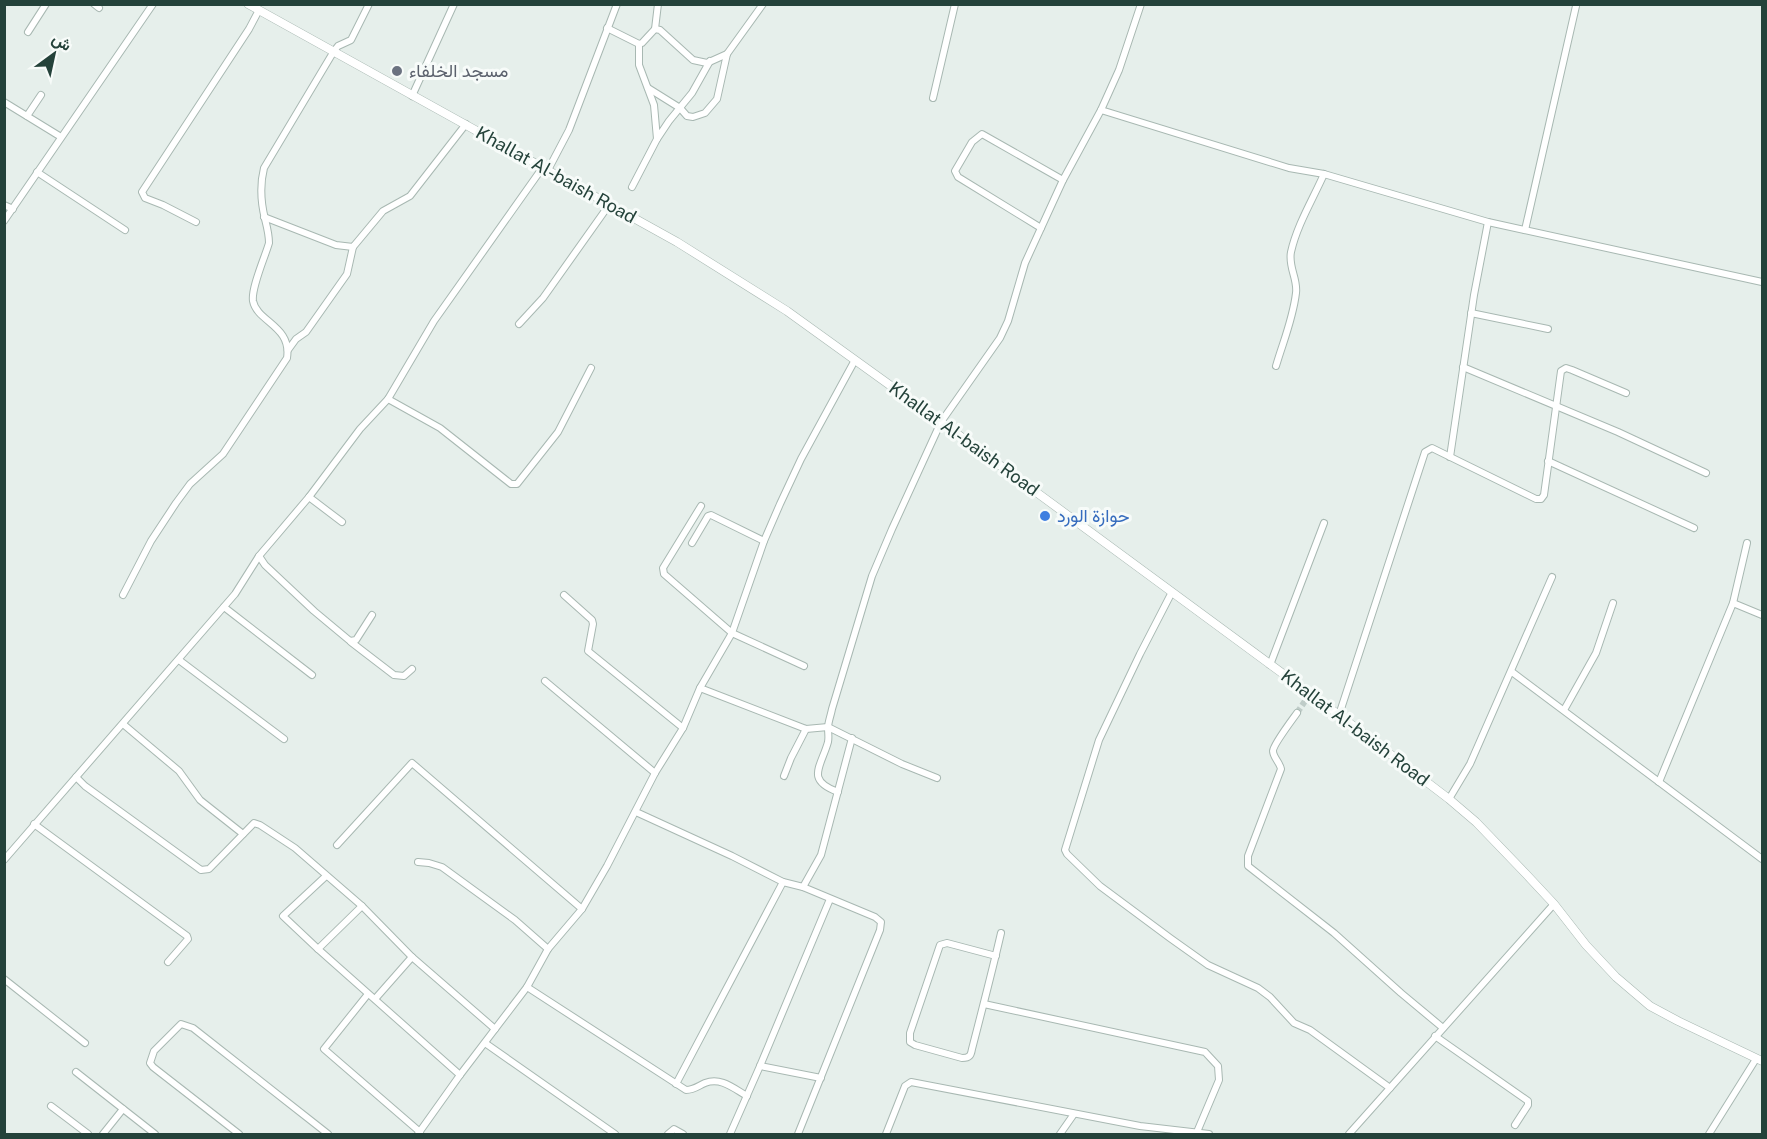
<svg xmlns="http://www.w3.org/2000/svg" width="1767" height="1139" font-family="'Public Sans',Vazirmatn,sans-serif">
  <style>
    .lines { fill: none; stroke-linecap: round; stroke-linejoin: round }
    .minor-tunnel { stroke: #bfccc8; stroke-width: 6; stroke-dasharray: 6 3; stroke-linecap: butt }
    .minor-casing { stroke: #a8b8b2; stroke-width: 8 }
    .tertiary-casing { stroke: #a8b8b2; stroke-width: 9 }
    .minor { stroke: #fff; stroke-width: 6 }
    .tertiary { stroke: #fff; stroke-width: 8 }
    .worship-dot { fill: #6b7280; stroke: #f7fbf9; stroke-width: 2 }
    .shop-dot { fill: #3f7fe0; stroke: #f7fbf9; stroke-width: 2 }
    .labels { text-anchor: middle; stroke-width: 6; stroke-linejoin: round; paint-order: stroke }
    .worship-label { font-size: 18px; fill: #5b616d; stroke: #f7fbf9; text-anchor: start }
    .street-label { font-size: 18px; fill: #24423a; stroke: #f7fbf9 }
    .shop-label { font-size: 18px; fill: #366cbe; stroke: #f7fbf9; text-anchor: start }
  </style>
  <rect width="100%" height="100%" fill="#e6efeb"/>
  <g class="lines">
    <!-- minor-tunnel -->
    <polyline class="minor-tunnel" points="1297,713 1305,701"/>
    <defs>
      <g id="minor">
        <polyline points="94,4 99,8"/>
        <polyline points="607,28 639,44 642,43 655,29 658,4"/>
        <polyline points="655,29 660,30 693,60 707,63 727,54"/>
        <polyline points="28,32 46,4"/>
        <polyline points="639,44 639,65 654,105 657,139 669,121 692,93 710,61"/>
        <polyline points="648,88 680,108 687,116 693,117 705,113 717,99 727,54 763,4"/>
        <polyline points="412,96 454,4"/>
        <polyline points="933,98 955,4"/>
        <polyline points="4,102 61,137"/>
        <polyline points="1101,110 1289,168 1324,174 1488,222 1762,282"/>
        <polyline points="27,116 41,95"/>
        <polyline points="548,170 569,130 617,4"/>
        <polyline points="37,172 125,230"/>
        <polyline points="632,187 657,139"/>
        <polyline points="4,205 13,209"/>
        <polyline points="264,217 336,245 353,247 383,211 410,196 466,124"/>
        <polyline points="4,221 153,4"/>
        <polyline points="196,222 163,205 145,198 142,192 249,29 259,10"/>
        <polyline points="1041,228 958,177 955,171 972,142 982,134 1063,180"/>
        <polyline points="1525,230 1576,6"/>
        <polyline points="1471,313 1548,329"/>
        <polyline points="519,324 543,298 609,205"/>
        <polyline points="288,350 296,339 306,332 347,274 353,247"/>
        <path d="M1276,366C1283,342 1293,319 1296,293C1298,279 1288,267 1291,252C1297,225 1313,199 1324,174"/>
        <polyline points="1463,367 1618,432 1706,473"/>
        <polyline points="388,399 440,428 511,484 517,484 558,432 591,368"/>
        <polyline points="1450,457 1474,295 1488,222"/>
        <polyline points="1548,461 1694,528"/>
        <polyline points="309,497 342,522"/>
        <polyline points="701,506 663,568 664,574 732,633 804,666"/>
        <polyline points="692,543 708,516 711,515 764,541"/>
        <polyline points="259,556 265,565 314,611 350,641 356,640 372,615"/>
        <polyline points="1172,592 1140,654 1099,740 1065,850 1067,854 1100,886 1170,938 1208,965 1258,988 1270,997 1294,1023 1310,1030 1390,1088"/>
        <path d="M123,595L151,541L176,503L190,484L223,454L287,358C292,326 257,322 253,301C251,288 265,257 269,243C269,234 267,227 265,219C261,203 260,184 264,168L334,51L338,46L351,40L369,4"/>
        <polyline points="564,595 592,620 593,624 588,651 683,728"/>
        <polyline points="1733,603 1762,615"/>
        <polyline points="224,607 312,675"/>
        <polyline points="351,642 394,675 404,676 412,669"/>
        <polyline points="179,660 284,739"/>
        <polyline points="1270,665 1324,523"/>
        <polyline points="1512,672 1762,859"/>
        <polyline points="545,681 655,773"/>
        <polyline points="700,688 806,729 828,727 902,764 937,778"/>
        <polyline points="1564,710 1596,653 1613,603"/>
        <path d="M1297,713C1292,720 1273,745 1273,751C1273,757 1280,763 1281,769L1248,856V866L1334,933L1401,993L1443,1028"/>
        <polyline points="1339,715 1425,452 1432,448 1536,499 1541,499 1544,495 1561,371 1566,368 1572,370 1626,393"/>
        <polyline points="123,724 179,771 200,800 243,834"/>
        <polyline points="784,776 791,758 806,729"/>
        <polyline points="76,777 85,786 201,870 209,869 254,823 260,825 295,848 362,906 412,957 495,1029"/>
        <polyline points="1659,782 1733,603 1747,543"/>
        <path d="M838,792C805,780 821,767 828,742C829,737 828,733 828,728C828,722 831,715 832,709L872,576L892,529L941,422L1000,338L1008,321L1025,263L1063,180L1101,110L1119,70L1141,4"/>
        <polyline points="1449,799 1470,764 1552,577"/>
        <polyline points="636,812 732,856 783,882 803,887 875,917 881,922 880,930 798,1134"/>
        <polyline points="34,824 187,936 188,939 168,962"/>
        <polyline points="337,845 412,763 582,909"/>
        <polyline points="4,860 235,594 259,556 309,497 360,429 388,399 434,321 543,167"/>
        <polyline points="418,862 429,863 442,867 515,920 548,949"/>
        <polyline points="803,887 821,855 852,738"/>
        <polyline points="362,906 318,949 460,1075"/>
        <polyline points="318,949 283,916 326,876"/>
        <path d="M996,956L947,943L940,945L910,1033V1042L915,1045L962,1058C970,1058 971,1055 972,1049C982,1010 992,972 1001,933"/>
        <polyline points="4,979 85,1043"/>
        <path d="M527,987L686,1090C694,1090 698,1086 705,1083C721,1077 733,1088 747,1096"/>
        <polyline points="368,994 324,1049 420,1132"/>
        <polyline points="375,999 412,957"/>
        <polyline points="984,1004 1205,1052 1218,1066 1219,1080 1197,1132"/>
        <polyline points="1435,1036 1528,1101 1528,1105 1515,1125"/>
        <polyline points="485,1043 615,1134"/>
        <polyline points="760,1066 821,1078"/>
        <polyline points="76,1072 155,1134"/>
        <polyline points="676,1084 783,882"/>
        <polyline points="51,1106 88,1134"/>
        <polyline points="103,1134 123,1109"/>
        <polyline points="239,1134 153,1067 150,1063 154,1051 181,1024 193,1028 328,1134"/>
        <polyline points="418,1134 460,1075 527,987 548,949 582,909 607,866 655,773 683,728 700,688 732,633 764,541 780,504 801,459 855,360"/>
        <polyline points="668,1134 674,1129 683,1134"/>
        <polyline points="730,1134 760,1066 830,899"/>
        <polyline points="886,1134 905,1086 911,1082 1140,1126 1209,1134"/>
        <polyline points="1060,1134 1074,1114"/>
        <polyline points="1349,1134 1554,904"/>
        <polyline points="1709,1134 1756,1059"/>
      </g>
      <polyline id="tertiary" points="248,4 677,242 787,311 941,422 1339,715 1449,799 1476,822 1526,874 1554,904 1586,945 1616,977 1650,1006 1678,1021 1762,1061"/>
    </defs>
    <!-- minor casing -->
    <use href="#minor" class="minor-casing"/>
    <!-- tertiary casing -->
    <use href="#tertiary" class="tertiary-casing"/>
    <!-- minor -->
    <use href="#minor" class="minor"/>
    <!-- tertiary -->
    <use href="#tertiary" class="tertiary"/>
  </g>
  <!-- markers -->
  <circle class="worship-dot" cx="397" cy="71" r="6"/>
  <circle class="shop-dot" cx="1045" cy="516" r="6"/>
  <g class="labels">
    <!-- worship labels -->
    <g class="worship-label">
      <text x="409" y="77">مسجد الخلفاء</text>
    </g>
    <!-- street labels -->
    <g class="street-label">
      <text transform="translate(556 175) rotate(29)" y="6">Khallat Al-baish Road</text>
      <text transform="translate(964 439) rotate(36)" y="6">Khallat Al-baish Road</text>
      <text transform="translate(1355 728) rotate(37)" y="6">Khallat Al-baish Road</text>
    </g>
    <!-- shop labels -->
    <g class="shop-label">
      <text x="1057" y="522">حوازة الورد</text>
    </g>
  </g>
  <!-- border -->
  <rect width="1767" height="1139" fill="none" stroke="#24423a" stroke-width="12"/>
  <!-- north arrow -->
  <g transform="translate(54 54) rotate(33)" stroke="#f7fbf9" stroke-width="4.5" paint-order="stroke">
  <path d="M0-4.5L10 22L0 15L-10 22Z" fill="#24423a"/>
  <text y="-9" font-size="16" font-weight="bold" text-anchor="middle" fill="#24423a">ش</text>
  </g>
</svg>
